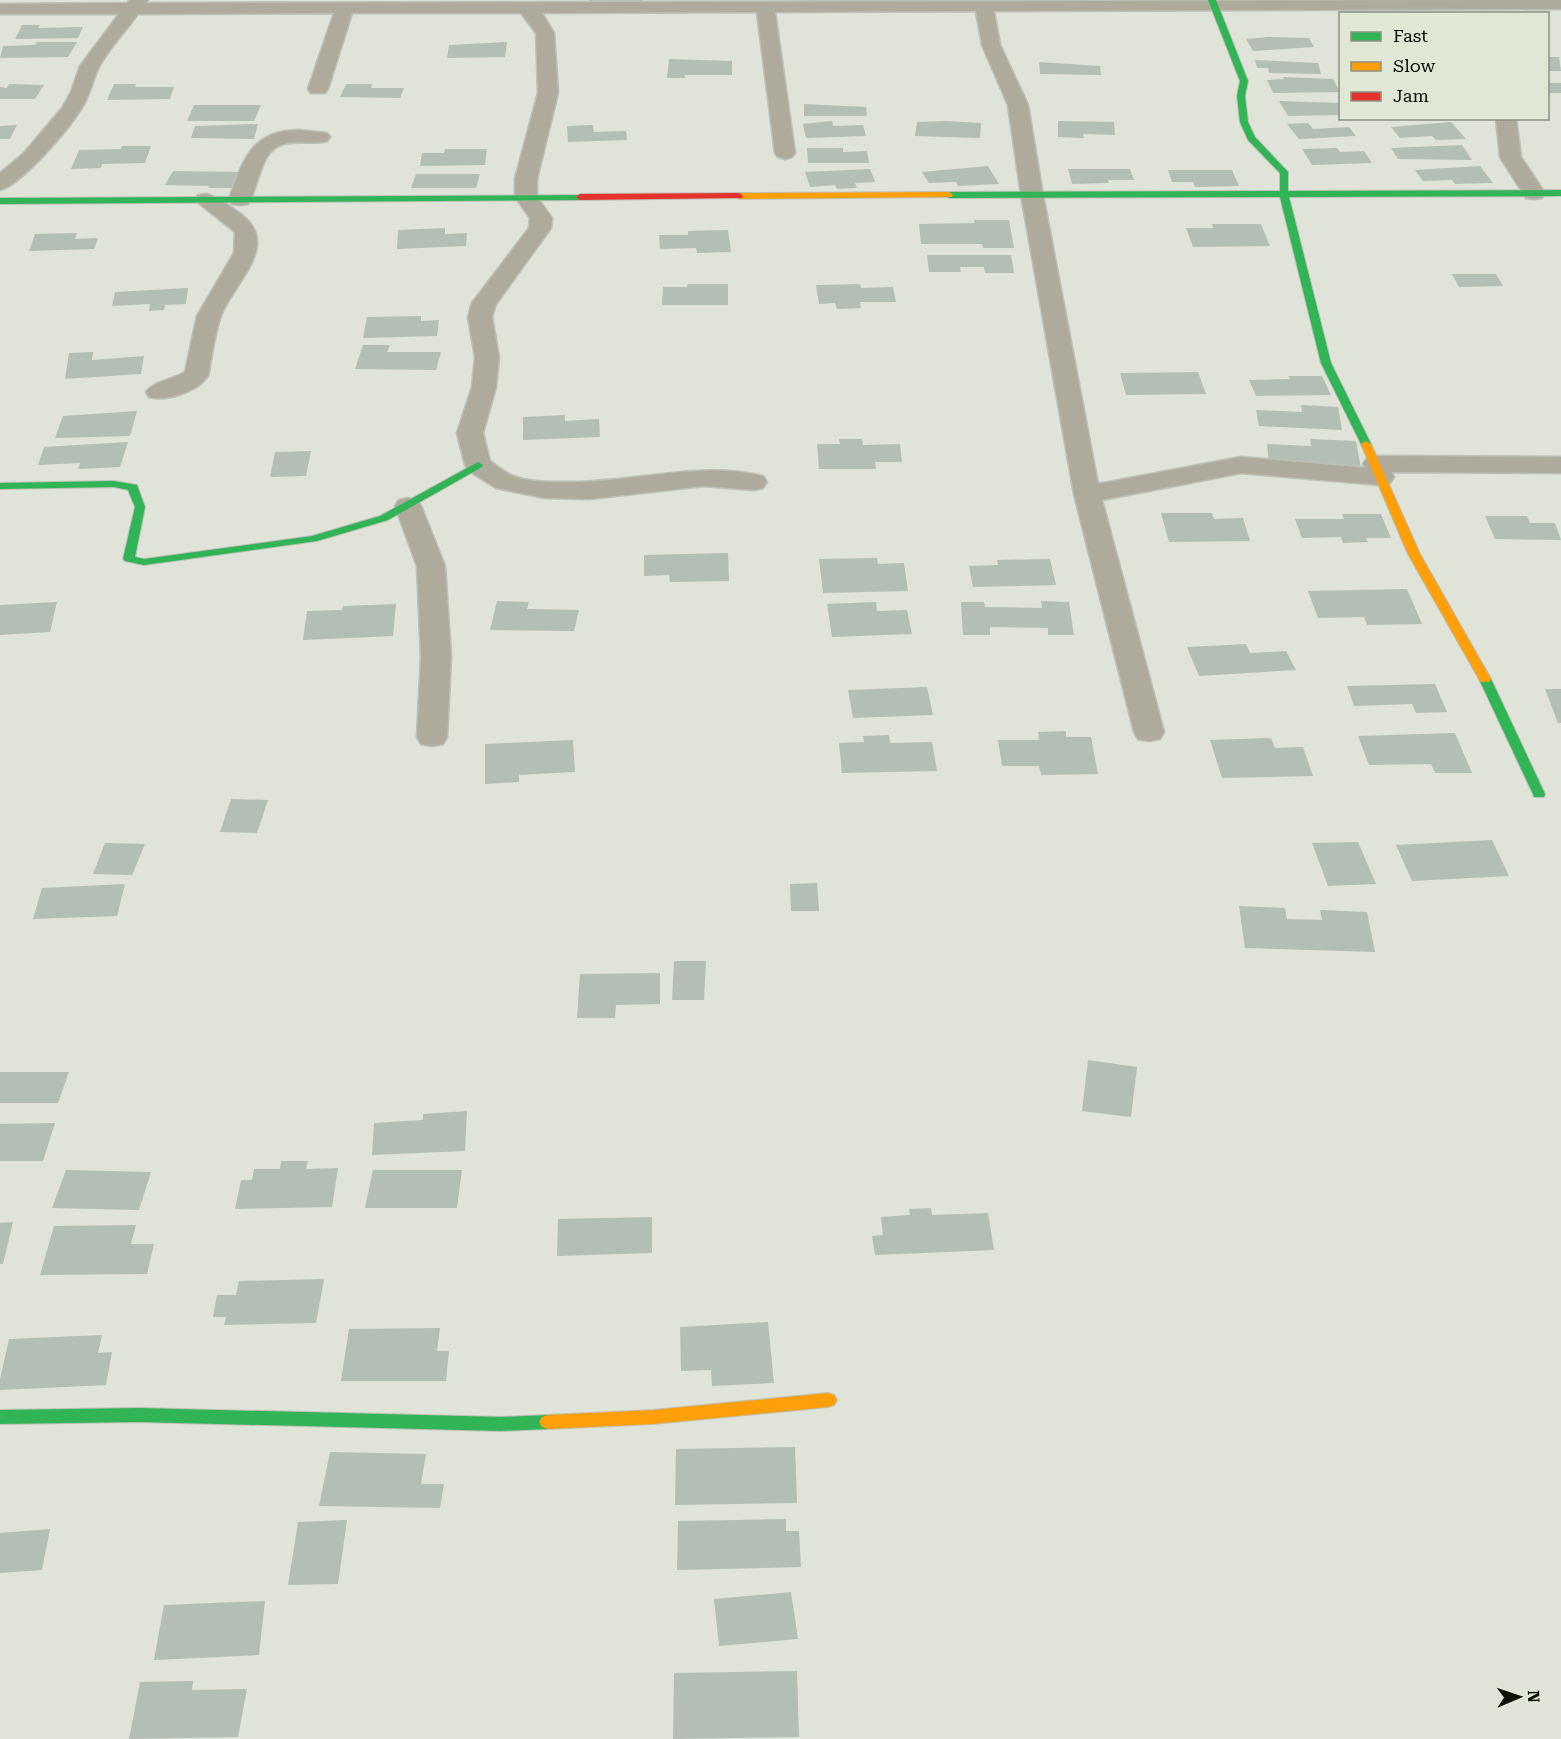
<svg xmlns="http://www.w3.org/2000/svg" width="1561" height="1739" font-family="'Roboto Serif',serif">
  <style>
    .building { fill: #b3bfb4 }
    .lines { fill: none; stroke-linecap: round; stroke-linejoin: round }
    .street-casing { stroke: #bdc0b8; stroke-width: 3 }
    .fast-casing { stroke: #bdc0b8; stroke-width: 2 }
    .slow-casing { stroke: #bdc0b8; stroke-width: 2 }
    .jam-casing { stroke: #bdc0b8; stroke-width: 2 }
    .street { fill: #aeaa9c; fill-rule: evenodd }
    .fast { fill: #30b455; fill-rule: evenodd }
    .slow { fill: #ff9f0a; fill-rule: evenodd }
    .jam { fill: #e5322d; fill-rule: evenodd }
  </style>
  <rect width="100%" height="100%" fill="#dfe3d8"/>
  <!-- building -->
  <g class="building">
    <polygon points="589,0 643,0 642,5 588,4"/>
    <polygon points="22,25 40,25 38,28 83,27 78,38 15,39"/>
    <polygon points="1267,37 1309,38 1314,47 1253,51 1246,39"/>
    <polygon points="37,42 77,42 68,57 0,58 3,46 35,45"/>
    <polygon points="507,42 505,57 447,58 449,45"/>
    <polygon points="1548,57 1559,57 1561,71 1548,71"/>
    <polygon points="669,59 732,61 732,75 685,75 685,78 667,78"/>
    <polygon points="1255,60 1318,63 1321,74 1269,73 1268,68 1257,68"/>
    <polygon points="1039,62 1100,66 1101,75 1040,74"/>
    <polygon points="1283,77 1333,79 1340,92 1273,93 1267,80 1284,79"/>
    <rect x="1548" y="83" width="13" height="10"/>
    <polygon points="9,84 44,85 35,99 0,99 0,87 7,88"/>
    <polygon points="114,84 136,84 135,87 174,87 170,99 107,100"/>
    <polygon points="346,84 372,84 371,88 404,88 400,98 340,97"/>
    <polygon points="1279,101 1340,103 1340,115 1288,116"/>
    <polygon points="804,104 866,107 867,116 804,116"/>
    <polygon points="194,105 261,105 254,121 187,121"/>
    <polygon points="832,121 833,126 863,125 866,136 806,138 803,124"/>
    <polygon points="946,121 981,123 980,138 915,136 917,122"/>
    <polygon points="1058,121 1114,122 1115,135 1083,134 1084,138 1058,137"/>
    <polygon points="1451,122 1466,139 1436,140 1432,136 1400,138 1391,127"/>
    <polygon points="1308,123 1313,129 1349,127 1356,136 1299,139 1287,124"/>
    <polygon points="258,124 254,139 191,138 195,126"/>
    <polygon points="17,125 10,139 0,139 0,126"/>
    <polygon points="593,125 594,132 626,131 627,140 568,142 567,126"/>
    <polygon points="1462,145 1472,160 1398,159 1391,148"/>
    <polygon points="122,146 151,146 145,163 102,164 101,168 71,169 79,150 121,149"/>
    <polygon points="807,148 843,148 843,152 867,151 869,163 808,163"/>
    <polygon points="1337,148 1340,152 1364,151 1372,163 1312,165 1302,149"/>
    <polygon points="445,149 487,149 485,165 420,166 422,153 444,153"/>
    <polygon points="988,166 999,184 958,186 956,182 929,183 922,172"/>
    <polygon points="1480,166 1493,183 1455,184 1452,180 1423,181 1415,170"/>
    <polygon points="870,169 875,182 855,183 857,188 837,189 835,185 810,187 805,172"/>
    <polygon points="1068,169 1130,169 1134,180 1108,180 1109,183 1072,184"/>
    <polygon points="1168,170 1232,170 1239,186 1195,187 1193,182 1172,182"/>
    <polygon points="173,171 240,172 232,188 208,188 209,186 165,185"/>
    <polygon points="416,174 480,174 476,188 411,188"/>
    <polygon points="974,220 1009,220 1014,248 983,248 982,244 921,244 919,224 975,223"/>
    <polygon points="1212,224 1261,224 1270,246 1193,247 1186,228 1213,228"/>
    <polygon points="445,228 445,234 467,233 466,246 397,249 398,230"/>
    <polygon points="728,230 731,252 697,253 696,248 660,249 659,235 688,235 688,231"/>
    <polygon points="77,233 75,239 98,238 94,249 29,251 35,234"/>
    <polygon points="927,255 1011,255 1014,273 985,273 984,267 960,267 961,272 929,272"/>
    <polygon points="1452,274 1496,274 1503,286 1459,287"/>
    <polygon points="688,284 728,284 728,305 662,305 663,287 687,287"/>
    <polygon points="860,284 861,288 893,287 896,302 860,302 861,308 837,309 835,303 819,304 816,285"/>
    <polygon points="188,288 186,304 165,305 164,310 149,311 150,304 112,306 115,292"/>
    <polygon points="421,316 421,321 439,320 437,336 363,338 367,317"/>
    <polygon points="363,345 390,345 387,352 441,352 436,370 355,369"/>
    <polygon points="93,352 92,360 144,356 141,374 65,379 69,353"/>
    <polygon points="1198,372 1206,394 1126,395 1120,373"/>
    <polygon points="1288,376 1322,376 1331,395 1256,396 1249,380 1290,379"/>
    <polygon points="1301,405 1338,407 1342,430 1259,426 1256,410 1302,412"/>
    <polygon points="137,411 130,436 55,438 63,416"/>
    <polygon points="565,415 565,421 599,419 600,437 523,440 523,417"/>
    <polygon points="839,439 862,439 863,445 900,444 902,462 875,462 876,469 819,469 817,444 840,444"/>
    <polygon points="1310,439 1356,441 1361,468 1269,464 1267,444 1311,446"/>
    <polygon points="128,442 120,467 78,469 80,463 38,465 44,447"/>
    <polygon points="311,451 306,476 270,477 275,452"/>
    <polygon points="1161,513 1212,513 1214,519 1243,518 1250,541 1169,542"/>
    <polygon points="1342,514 1381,514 1391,538 1366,538 1368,542 1343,543 1341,537 1302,538 1295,519 1344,519"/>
    <polygon points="1485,516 1527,516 1530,523 1555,523 1561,540 1495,539"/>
    <polygon points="728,553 729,581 670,582 669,575 644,576 644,555"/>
    <polygon points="877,558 878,564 904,563 908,591 823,593 819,559"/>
    <polygon points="1050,559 1056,585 973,587 969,566 998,565 997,560"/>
    <polygon points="1407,589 1422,624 1367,625 1364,617 1318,618 1308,591"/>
    <polygon points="497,601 529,602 527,609 579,610 574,631 490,630"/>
    <polygon points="1041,601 1069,602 1074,635 1048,635 1048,628 990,627 990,635 963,635 961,602 984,602 985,607 1042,608"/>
    <polygon points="57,602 50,632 0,635 0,605"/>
    <polygon points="876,602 877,611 907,610 912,634 832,637 827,604"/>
    <polygon points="396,604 393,636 303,640 307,611 342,610 343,606"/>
    <polygon points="1246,644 1250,653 1286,651 1296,670 1199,676 1187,647"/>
    <polygon points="1435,684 1447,712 1416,713 1412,704 1354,706 1347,686"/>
    <polygon points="927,687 933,715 853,718 848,690"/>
    <polygon points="1545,689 1561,689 1561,723 1558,723"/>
    <polygon points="1066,731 1066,737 1091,737 1098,774 1041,775 1039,766 1002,766 998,740 1039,740 1038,732"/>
    <polygon points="1455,733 1472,773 1435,773 1431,764 1369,765 1358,736"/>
    <polygon points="889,735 890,743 932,742 937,771 842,773 839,743 864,742 863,736"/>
    <polygon points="1271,738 1275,748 1303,747 1313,776 1222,778 1210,740"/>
    <polygon points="573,740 575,772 519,775 519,782 485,784 485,744"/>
    <polygon points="231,799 268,800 257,833 220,832"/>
    <polygon points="1492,840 1509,876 1412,881 1396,845"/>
    <polygon points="1358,842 1376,884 1328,886 1312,843"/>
    <polygon points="105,843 145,844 132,875 93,874"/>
    <polygon points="817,883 819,911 791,911 790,884"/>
    <polygon points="125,884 117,916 33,919 42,888"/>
    <polygon points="1239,906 1285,908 1287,919 1322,920 1320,910 1367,912 1375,952 1245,948"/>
    <polygon points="674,961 706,961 704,1000 672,1000"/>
    <polygon points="660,973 660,1004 616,1005 615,1018 577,1018 580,974"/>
    <polygon points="1088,1060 1137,1067 1131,1117 1082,1111"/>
    <polygon points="0,1072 69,1072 58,1103 0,1103"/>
    <polygon points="467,1111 465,1151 372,1155 374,1123 423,1120 423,1114"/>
    <polygon points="55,1123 43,1161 0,1161 0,1124"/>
    <polygon points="281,1161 308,1161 306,1169 338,1168 332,1207 235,1209 241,1180 252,1180 254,1169 280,1169"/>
    <polygon points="66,1170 151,1172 139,1210 52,1208"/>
    <polygon points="373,1170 462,1170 457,1208 365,1208"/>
    <polygon points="931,1208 932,1215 988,1213 994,1250 875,1255 872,1236 883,1235 881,1217 910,1215 909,1209"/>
    <polygon points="652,1217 652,1253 557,1256 558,1219"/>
    <polygon points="13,1222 3,1264 0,1264 0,1223"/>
    <polygon points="136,1225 131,1244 154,1244 147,1274 40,1275 54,1226"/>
    <polygon points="324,1279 316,1323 224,1325 226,1317 213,1317 217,1295 236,1295 239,1281"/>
    <polygon points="768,1322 774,1383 712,1386 711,1370 681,1371 680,1327"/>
    <polygon points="440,1328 437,1351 449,1351 446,1381 341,1381 349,1329"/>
    <polygon points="102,1335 98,1353 112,1352 106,1385 0,1390 0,1379 9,1339"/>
    <polygon points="795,1447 797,1503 675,1505 676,1449"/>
    <polygon points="330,1452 426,1454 421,1484 444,1484 440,1508 319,1506"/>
    <polygon points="786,1519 786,1531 799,1531 801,1567 677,1570 678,1521"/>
    <polygon points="347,1520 338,1584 288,1585 298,1522"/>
    <polygon points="50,1529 42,1570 0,1573 0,1533"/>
    <polygon points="791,1592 798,1639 719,1646 714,1599"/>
    <polygon points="265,1601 259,1655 154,1660 164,1605"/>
    <polygon points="797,1671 799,1737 673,1739 674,1673"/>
    <polygon points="193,1681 192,1690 247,1689 238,1737 129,1739 140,1682"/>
  </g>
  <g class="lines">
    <defs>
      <g id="street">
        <path d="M130,0H148L146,3L1561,0V9L994,11L1000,45L1028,105L1043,195L1098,484L1241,457L1366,468L1363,464L1367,458L1376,456L1561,457V473L1391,472L1394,477L1390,483L1381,485L1241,473L1102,500L1164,732L1160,739L1149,741L1138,739L1134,732L1074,494L1021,195L1008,105L982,45L976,11L775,12L795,153L792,157L785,159L778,157L775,153L757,12L542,13L554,33L558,93L537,179V197L552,218L551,228L496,304L492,317L499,357L496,387L483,433L490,461C497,466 505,473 513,476C528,482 547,482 563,482C630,484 698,460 763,476L767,482L763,488L754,490L704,486L589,499L545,498L496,488L469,471L465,465L457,433L472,387L475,357L468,317L472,303L529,228L530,218L515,197V179L538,93L537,60L536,33L521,13H352L328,89L325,93H311L308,89L334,13L138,14C126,31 109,48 99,67C92,81 90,96 81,109C69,129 21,185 0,190V173L23,154L62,108L71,92L80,66L119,14H0V4L127,3Z"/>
        <polygon points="1496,118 1516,118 1521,157 1545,193 1542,198 1534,199 1526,198 1500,157"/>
        <path d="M298,130L327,133L330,137L327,141C313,145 298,140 284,144C259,150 260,186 248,204L240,205L232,204L229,199C243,160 251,131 298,130Z"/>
        <path d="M206,194C218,197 228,205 238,212C284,244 234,281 221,316C214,335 212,357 208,376C198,391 167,402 149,397L146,392C153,382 173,379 185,372L197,316L234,253L235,232L195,200L198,195Z"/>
        <polygon points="408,498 417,500 421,506 445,566 451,657 447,737 443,744 432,746 421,744 417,737 421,657 417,566 395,506 399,500"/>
      </g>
      <g id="fast">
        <polygon points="1208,0 1216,0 1248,81 1245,96 1248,122 1255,137 1288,172 1288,191 1561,190 1561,196 1289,197 1331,363 1371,444 1370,446 1362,446 1361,444 1321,363 1280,197 949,198 945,195 949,192 1280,191 1280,173 1248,140 1240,122 1237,96 1240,81"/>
        <polygon points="583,195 584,197 580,200 0,204 0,198"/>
        <polygon points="478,462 483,465 482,467 388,520 317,541 144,565 125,561 123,559 135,507 128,490 114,487 0,489 0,483 114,481 137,485 145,507 135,557 144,559 312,536 380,516"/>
        <polygon points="1485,675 1491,679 1545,794 1544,797 1534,797 1533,794 1479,679"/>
        <polygon points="139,1408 501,1417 548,1415 554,1417 557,1422 554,1427 548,1429 501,1431 139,1422 0,1424 0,1410"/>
      </g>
      <g id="slow">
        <polygon points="949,192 953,195 952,197 739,199 735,196 739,193"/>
        <polygon points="1366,441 1371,444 1420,554 1491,679 1489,682 1481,682 1479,679 1408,554 1361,444"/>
        <polygon points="828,1393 834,1395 837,1400 834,1405 828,1407 653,1424 548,1429 542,1427 539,1422 542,1417 548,1415 653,1410"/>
      </g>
      <polygon id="jam" points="739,193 743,196 742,198 580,200 576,197 580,194"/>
    </defs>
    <!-- street casing -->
    <use href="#street" class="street-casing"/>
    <!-- fast casing -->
    <use href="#fast" class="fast-casing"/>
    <!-- slow casing -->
    <use href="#slow" class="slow-casing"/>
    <!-- jam casing -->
    <use href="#jam" class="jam-casing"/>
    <!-- street -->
    <use href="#street" class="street"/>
    <!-- fast -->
    <use href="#fast" class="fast"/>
    <!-- slow -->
    <use href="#slow" class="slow"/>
    <!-- jam -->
    <use href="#jam" class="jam"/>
  </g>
  <!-- legend -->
  <rect x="1339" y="12" width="210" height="108" fill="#e0e7d4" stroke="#8c9183" stroke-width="1.5"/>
  <rect x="1351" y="32" width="30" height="9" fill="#30b455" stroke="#8c9183" stroke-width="1.5"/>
  <text x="1393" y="42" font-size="18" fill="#0d0f09">Fast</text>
  <rect x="1351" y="62" width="30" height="9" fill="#ff9f0a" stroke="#8c9183" stroke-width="1.5"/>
  <text x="1393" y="72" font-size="18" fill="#0d0f09">Slow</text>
  <rect x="1351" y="92" width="30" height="9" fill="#e5322d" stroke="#8c9183" stroke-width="1.5"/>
  <text x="1393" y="102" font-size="18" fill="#0d0f09">Jam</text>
  <!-- north arrow -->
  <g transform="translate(1519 1697) rotate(88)" stroke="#e0e7d4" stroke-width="4.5" paint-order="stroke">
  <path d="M0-4.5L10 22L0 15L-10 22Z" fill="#0d0f09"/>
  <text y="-9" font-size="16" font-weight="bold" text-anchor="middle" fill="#0d0f09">N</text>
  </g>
</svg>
